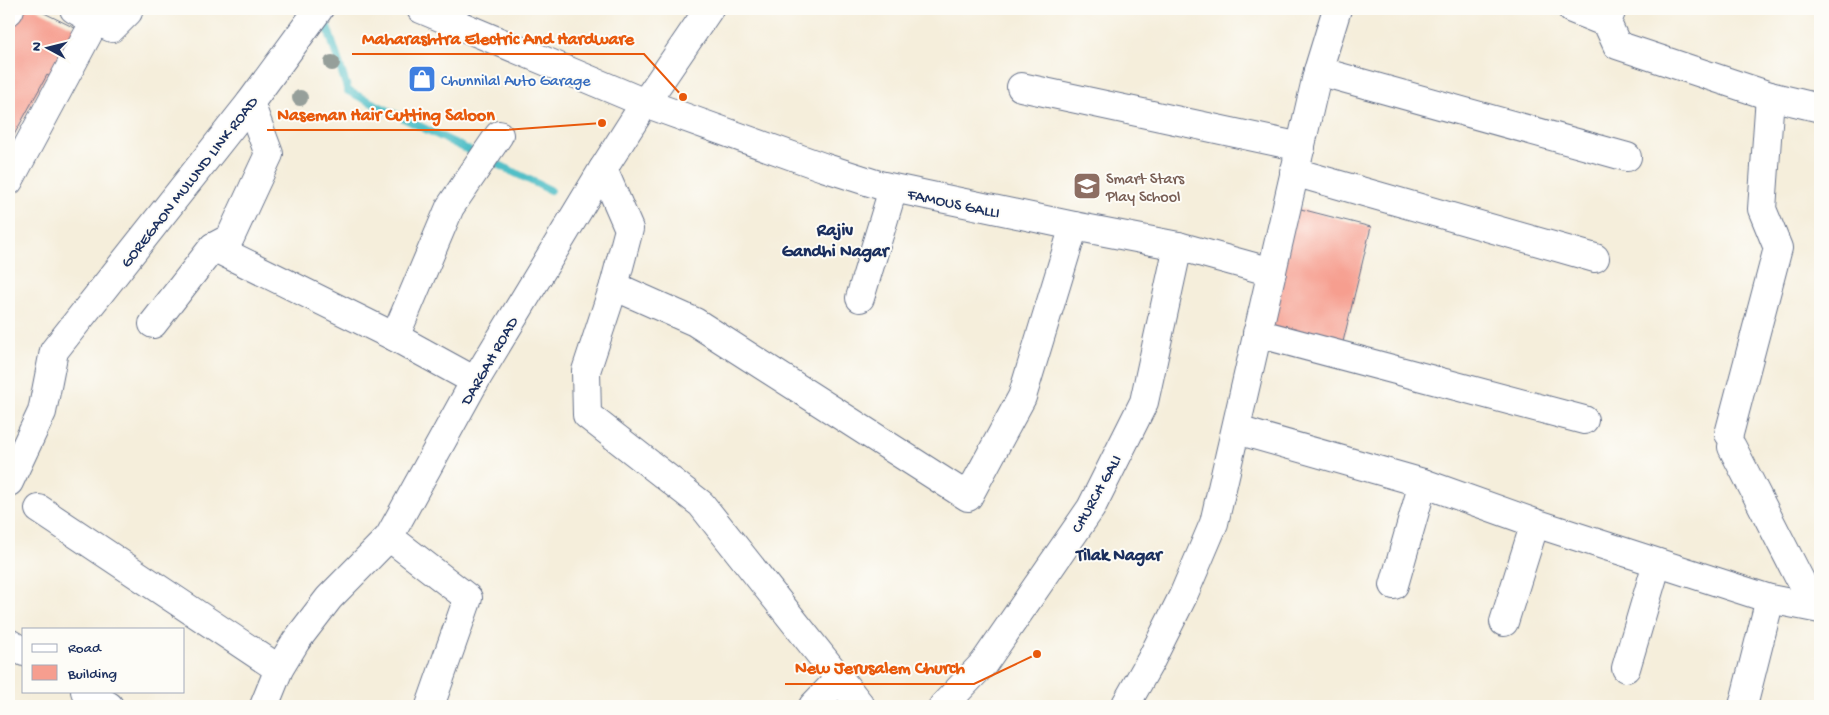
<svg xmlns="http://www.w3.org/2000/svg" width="1829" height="715" font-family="'Gochi Hand',sans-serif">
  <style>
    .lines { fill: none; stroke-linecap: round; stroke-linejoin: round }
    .stream { stroke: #51bfc7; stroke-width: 8 }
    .building { fill: #f69e8f }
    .minor-casing { stroke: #67728a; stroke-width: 30 }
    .minor { stroke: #fff; stroke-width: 28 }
    .tree { fill: #969f9a }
    .labels { text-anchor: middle; stroke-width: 4; stroke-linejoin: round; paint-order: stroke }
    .shop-label { font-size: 16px; fill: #366cbe; stroke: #fdfcf7; text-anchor: start }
    .education-label { font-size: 16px; fill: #785e54; stroke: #fdfcf7; text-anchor: start }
    .street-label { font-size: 16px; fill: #1b2f5e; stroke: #fdfcf7 }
    .neighbourhood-label { font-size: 18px; font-weight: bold; fill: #1b2f5e; stroke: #fdfcf7 }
    .leader { fill: none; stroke: #e8590c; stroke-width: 2 }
    .callout-dot { fill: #e8590c; stroke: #fdfcf7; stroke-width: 2 }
    .callout-label { font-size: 18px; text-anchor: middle; font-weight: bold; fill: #e8590c; stroke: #fdfcf7; stroke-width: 4; stroke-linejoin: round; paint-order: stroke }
  </style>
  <rect width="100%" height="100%" fill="#fdfcf7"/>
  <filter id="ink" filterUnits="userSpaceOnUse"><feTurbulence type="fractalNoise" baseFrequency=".02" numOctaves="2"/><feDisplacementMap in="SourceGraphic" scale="10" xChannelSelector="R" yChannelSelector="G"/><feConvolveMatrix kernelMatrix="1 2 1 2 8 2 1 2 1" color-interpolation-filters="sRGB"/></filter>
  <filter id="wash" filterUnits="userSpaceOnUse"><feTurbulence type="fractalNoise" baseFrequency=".0096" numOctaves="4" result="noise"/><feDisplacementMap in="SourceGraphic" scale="20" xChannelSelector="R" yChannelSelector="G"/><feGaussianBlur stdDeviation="1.12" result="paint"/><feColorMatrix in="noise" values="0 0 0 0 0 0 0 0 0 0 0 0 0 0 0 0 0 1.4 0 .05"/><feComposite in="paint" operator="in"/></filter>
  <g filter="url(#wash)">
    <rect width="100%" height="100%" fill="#f5eedb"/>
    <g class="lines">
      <!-- stream -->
      <polyline class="stream" points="327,26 348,91 550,190"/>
    </g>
    <g id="blocks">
      <!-- building -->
      <g class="building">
        <polygon points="14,9 36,9 81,31 54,79 47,75 9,144 9,16"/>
        <polygon points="1297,208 1371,227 1341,350 1267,331"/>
      </g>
    </g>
  </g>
  <g filter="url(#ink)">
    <use href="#blocks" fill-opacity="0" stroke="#67728a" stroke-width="1"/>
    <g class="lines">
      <defs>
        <g id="minor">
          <polyline points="74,9 95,21 112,28 128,12 128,9"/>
          <polyline points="421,9 645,103 823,167 879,185 1074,226 1178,246 1272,272"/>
          <polyline points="1572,9 1607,23"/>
          <polyline points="1612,9 1607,23 1617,45 1770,96 1820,108"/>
          <polyline points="9,11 10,9"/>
          <polyline points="1318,71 1627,157"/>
          <polyline points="1021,87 1301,147"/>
          <polyline points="250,103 269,154 230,238 213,247 395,337 475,381"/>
          <polyline points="603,169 629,229 614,286 586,371 587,415 701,504 861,706"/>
          <polyline points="1294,172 1595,258"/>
          <polyline points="9,181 95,21"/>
          <polyline points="614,286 695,322 968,497 1022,397 1074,226"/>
          <polyline points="860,298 893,189"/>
          <polyline points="153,324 213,247"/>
          <polyline points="1257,333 1584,420"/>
          <polyline points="395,337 450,207 499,135"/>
          <polyline points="1237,430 1423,483 1535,523 1770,599 1820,609"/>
          <polyline points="1729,434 1778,248 1762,209 1770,96"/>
          <polyline points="1732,447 1814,607"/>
          <polyline points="9,482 42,412 54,351 250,103 319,9"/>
          <polyline points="39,509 279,669"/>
          <polyline points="389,537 468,598 430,706"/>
          <polyline points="1394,585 1423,483"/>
          <polyline points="1504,622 1535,523"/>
          <polyline points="9,643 24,652"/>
          <polyline points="1626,668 1657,563"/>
          <polyline points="85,691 109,706"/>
          <polyline points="264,706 279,669 296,641 329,598 389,537 475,381 603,169 645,103 709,9"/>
          <polyline points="813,706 839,679"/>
          <polyline points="943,706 984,663 1091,508 1144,402 1178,246"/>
          <polyline points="1125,706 1151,660 1183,596 1214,523 1318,71 1337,9"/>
          <polyline points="1743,706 1770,599"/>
        </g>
      </defs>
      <!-- minor casing -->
      <use href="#minor" class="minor-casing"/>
      <!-- minor -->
      <use href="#minor" class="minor"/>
    </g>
    <!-- trees -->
    <g class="tree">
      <circle cx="332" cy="63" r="8"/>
      <circle cx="300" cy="98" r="8"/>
    </g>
  </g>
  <!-- icons -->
  <defs>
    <symbol id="shop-square" viewBox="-11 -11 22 22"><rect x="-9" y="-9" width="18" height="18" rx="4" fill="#3f7fe0" stroke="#fdfcf7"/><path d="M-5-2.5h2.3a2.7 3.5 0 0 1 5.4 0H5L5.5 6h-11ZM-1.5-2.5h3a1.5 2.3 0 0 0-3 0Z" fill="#fff"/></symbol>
    <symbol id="school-square" viewBox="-11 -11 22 22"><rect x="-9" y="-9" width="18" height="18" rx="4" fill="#8d6e63" stroke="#fdfcf7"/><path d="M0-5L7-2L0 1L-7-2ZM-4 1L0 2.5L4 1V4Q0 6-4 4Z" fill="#fff"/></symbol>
  </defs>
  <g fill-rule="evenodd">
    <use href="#shop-square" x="406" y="63" width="32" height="32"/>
    <use href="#school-square" x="1071" y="170" width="32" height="32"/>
  </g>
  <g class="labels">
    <!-- shop labels -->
    <g class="shop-label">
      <text x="441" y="85">Chunnilal Auto Garage</text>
    </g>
    <!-- education labels -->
    <g class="education-label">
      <text x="1106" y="183">Smart Stars<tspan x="1106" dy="18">Play School</tspan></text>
    </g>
    <!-- street labels -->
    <g class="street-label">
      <text transform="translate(188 181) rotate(-52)" y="6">GOREGAON MULUND LINK ROAD</text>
      <text transform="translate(954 202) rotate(12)" y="6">FAMOUS GALLI</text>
      <text transform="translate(488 360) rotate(-60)" y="6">DARGAH ROAD</text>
      <text transform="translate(1095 493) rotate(-61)" y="6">CHURCH GALI</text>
    </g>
    <!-- neighbourhood labels -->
    <g class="neighbourhood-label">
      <text x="835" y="235">Rajiv<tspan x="835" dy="21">Gandhi Nagar</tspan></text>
      <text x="1119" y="560">Tilak Nagar</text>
    </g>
  </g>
  <!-- callouts -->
  <path class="leader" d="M683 97L644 54H352M602 123L505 130H267M1037 654L974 684H785"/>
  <g class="callout-dot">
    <circle cx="683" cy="97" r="5"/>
    <circle cx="602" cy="123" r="5"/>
    <circle cx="1037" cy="654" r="5"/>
  </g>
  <g class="callout-label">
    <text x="498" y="44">Maharashtra Electric And Hardware</text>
    <text x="386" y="120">Naseman Hair Cutting Saloon</text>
    <text x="880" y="673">New Jerusalem Church</text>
  </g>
  <!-- margin -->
  <rect width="1829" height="715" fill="none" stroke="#fdfcf7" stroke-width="30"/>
  <!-- legend -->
  <rect x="22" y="628" width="162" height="65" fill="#fdfcf7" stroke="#a3aaba"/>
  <rect x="32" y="644" width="25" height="8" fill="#ffffff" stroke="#a3aaba"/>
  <text x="68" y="652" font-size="15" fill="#1b2f5e">Road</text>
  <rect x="32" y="665" width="25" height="15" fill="#f69e8f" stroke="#a3aaba"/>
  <text x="68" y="678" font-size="15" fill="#1b2f5e">Building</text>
  <!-- north arrow -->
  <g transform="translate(48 48) rotate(277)" stroke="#fdfcf7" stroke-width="4" paint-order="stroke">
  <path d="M0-4L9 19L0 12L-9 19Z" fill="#1b2f5e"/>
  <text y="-8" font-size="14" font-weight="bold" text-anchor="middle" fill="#1b2f5e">N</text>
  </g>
</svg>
